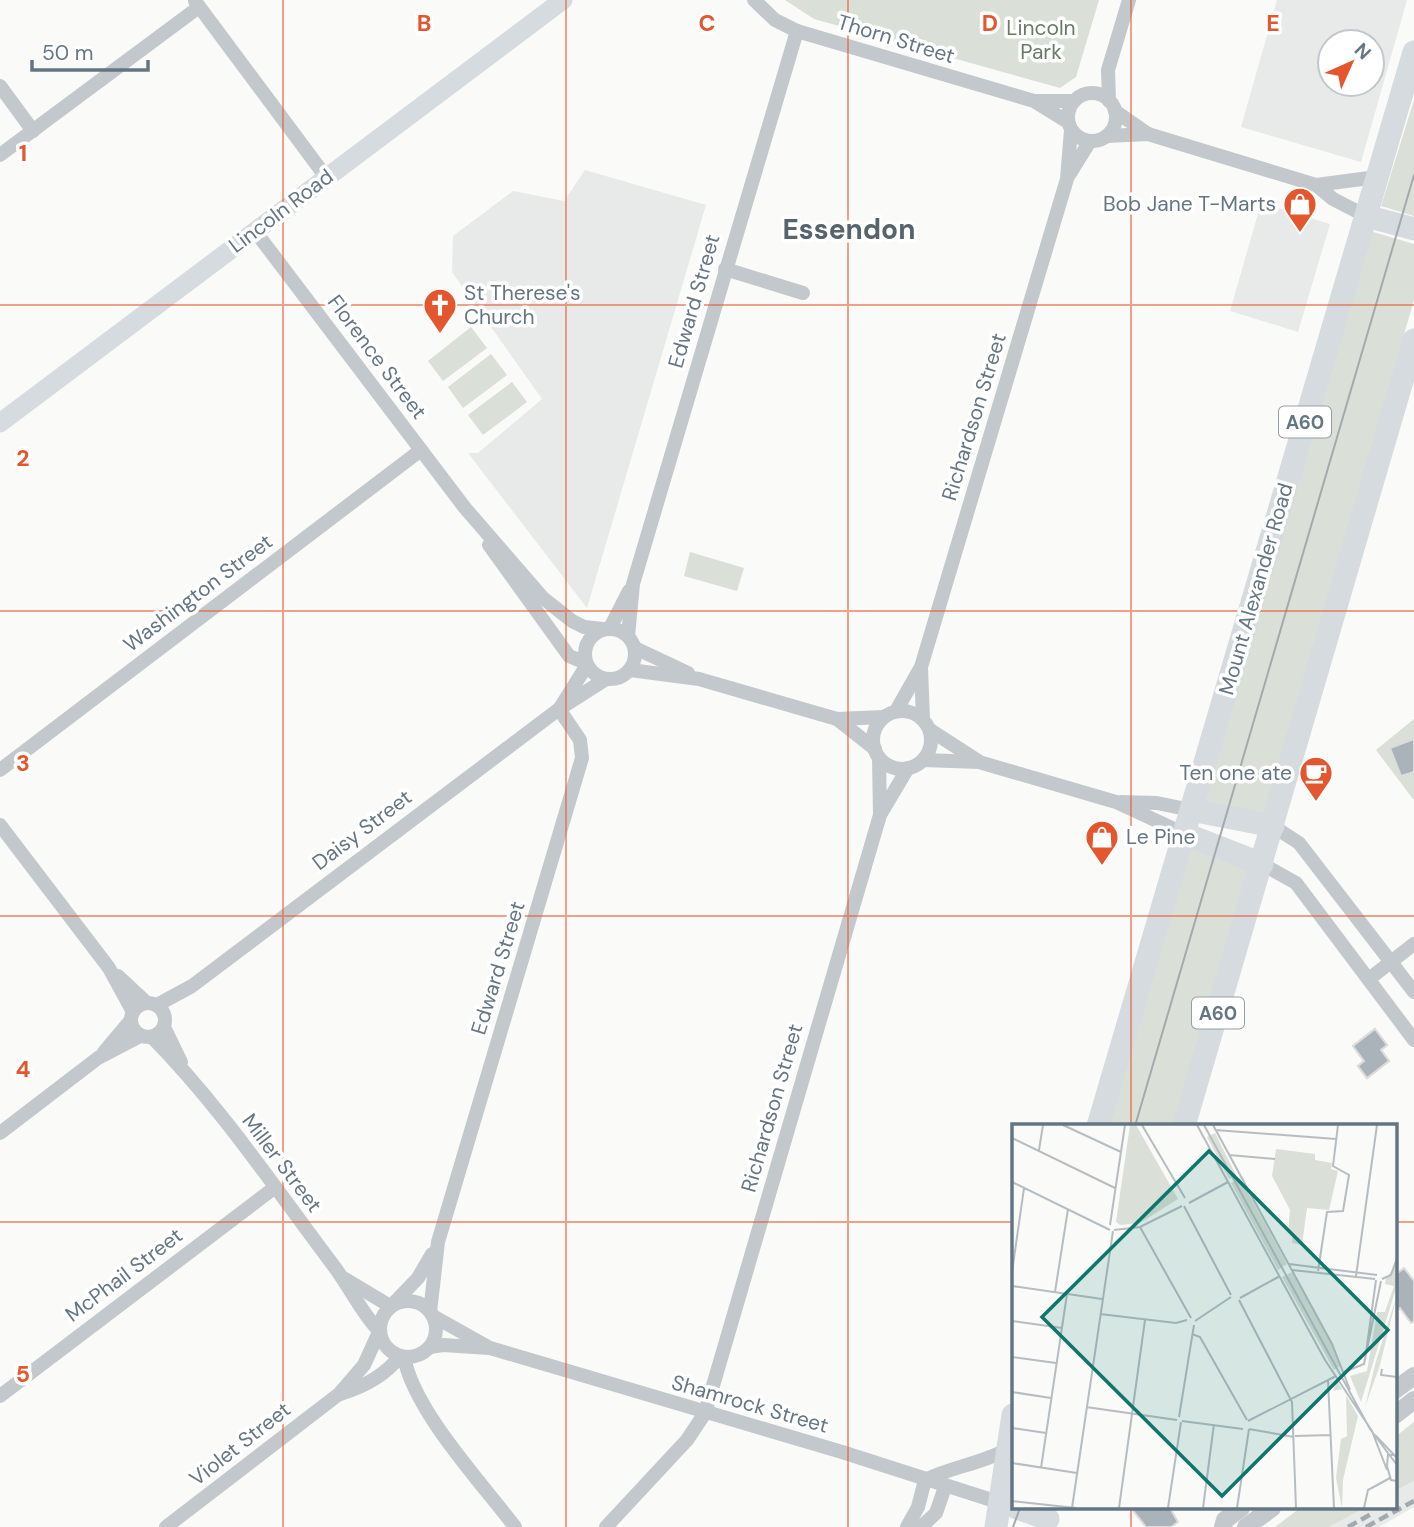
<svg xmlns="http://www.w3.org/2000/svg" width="1414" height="1527" font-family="'DM Sans',sans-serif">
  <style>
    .built { fill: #e8e9e9; fill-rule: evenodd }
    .green { fill: #dadfd7 }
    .building { fill: #aab3b9; stroke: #dcdcda; stroke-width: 2 }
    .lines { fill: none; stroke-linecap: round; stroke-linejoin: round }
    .minor { stroke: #c3c8cc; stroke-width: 14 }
    .tertiary { stroke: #c3c8cc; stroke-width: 18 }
    .secondary { stroke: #d6dbdf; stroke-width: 19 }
    .primary { stroke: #d6dbdf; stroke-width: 23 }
    .tram { stroke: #a2aab0; stroke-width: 2 }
    .rail { stroke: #a2aab0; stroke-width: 4.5; stroke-dasharray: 10 5; stroke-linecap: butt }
    .grid { fill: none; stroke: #e4572e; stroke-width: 2; stroke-opacity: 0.55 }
    .labels { text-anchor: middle; stroke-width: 7; stroke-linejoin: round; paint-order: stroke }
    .shield { fill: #fff; stroke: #939fa8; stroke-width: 2 }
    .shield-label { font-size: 19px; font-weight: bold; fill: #657683 }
    .park-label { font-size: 21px; fill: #687a64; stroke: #fff }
    .street-label { font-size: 21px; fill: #657683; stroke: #fff }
    .poi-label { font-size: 21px; fill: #657683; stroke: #fff; text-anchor: end }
    .district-label { font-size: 28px; font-weight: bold; fill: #57646e; stroke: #fff }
    .inset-road { fill: none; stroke: #b5bdc2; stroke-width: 2 }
    .view { fill: #0f766e; fill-opacity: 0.15; stroke: #0f766e; stroke-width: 3.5 }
    .inset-edge { fill: none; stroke: #657683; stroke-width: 3.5 }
    .grid-label { font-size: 23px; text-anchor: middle; font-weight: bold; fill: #e4572e; stroke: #fff; stroke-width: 7; stroke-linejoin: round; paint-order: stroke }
  </style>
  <rect width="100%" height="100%" fill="#fafaf8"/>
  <!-- built -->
  <g class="built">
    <path d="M1277,0H1407L1361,162L1241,127ZM1372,42V84H1330V42Z"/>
    <polygon points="585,170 706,205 587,608 468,453 478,453 542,399 452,272 453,236 513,191 564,201"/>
    <polygon points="1261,203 1330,224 1298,332 1230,311"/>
    <polygon points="1414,1481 1414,1507 1379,1527 1329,1527 1365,1508 1395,1508 1395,1491"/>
  </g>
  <!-- green -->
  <g class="green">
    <polygon points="785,0 1099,0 1076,77 1060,88 814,19"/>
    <polygon points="1414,100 1414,216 1381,206"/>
    <polygon points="1370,231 1414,244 1414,300 1265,815 1202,802"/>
    <polygon points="471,327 487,348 443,381 428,361"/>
    <polygon points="491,354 507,375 463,408 448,387"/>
    <polygon points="512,382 527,402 483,435 468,415"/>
    <polygon points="690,552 744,568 737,591 684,576"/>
    <polygon points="1414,719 1414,799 1413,799 1376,750"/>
    <polygon points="1189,846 1250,870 1175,1126 1107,1126"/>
    <polygon points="1414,1422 1414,1481 1395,1491 1395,1437"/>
    <polygon points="1300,1508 1365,1508 1329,1527 1275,1527"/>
  </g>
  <!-- building -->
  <g class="building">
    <polygon points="1414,739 1414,772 1401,776 1390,748"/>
    <polygon points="1375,1029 1387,1045 1381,1050 1389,1061 1367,1078 1358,1066 1364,1061 1353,1046"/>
    <polygon points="1375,1029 1387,1045 1381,1050 1389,1061 1367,1078 1358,1066 1364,1061 1353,1046"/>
    <polygon points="1404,1268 1414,1281 1414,1321 1411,1323 1400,1308 1398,1310 1395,1306 1395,1275"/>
    <polygon points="1131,1508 1170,1508 1178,1522 1171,1527 1146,1527"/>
  </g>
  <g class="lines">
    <!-- minor -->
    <g class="minor">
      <polyline points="754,0 775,20 797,31 1034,101 1068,122"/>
      <polyline points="195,1 326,177"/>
      <polyline points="0,86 33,131"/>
      <circle cx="1092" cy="117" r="24"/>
      <polyline points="1035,101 1074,101"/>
      <polyline points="1109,101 1108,70 1129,0"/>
      <polyline points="1115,111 1148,134"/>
      <polyline points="1107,136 1148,134 1316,185 1333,199 1366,216"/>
      <polyline points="0,155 199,7"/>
      <polyline points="1069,175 1090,141"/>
      <polyline points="1316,185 1377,177"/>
      <polyline points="255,231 465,508 543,598 572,621 584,627 603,629"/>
      <polyline points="725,269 803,293"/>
      <polyline points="489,545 569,656 586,663"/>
      <polyline points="610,628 629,591"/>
      <circle cx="610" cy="654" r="25"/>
      <polyline points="628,636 633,584 797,31"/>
      <polyline points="635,648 688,673"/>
      <polyline points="921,668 923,719"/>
      <polyline points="630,670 699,679 837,719 875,749"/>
      <polyline points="560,708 587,665"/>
      <polyline points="896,711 921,667 1067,179 1071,130"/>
      <circle cx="902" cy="740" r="29"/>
      <polyline points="837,719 884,717"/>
      <polyline points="930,730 978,761"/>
      <polyline points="879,758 880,814"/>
      <polyline points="923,760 979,762 1116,802 1185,834"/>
      <polyline points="0,770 421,450"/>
      <polyline points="1121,802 1157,803 1191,810"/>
      <polyline points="0,825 109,968 133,1012"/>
      <polyline points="1273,826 1299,843 1414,992"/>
      <polyline points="1262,864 1296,883 1414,1040"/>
      <polyline points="118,976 147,1003"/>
      <polyline points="1369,979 1414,944"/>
      <circle cx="148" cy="1020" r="17"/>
      <polyline points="157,1005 192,986 559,709 606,679"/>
      <polyline points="164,1027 181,1062"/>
      <path d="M152,1037C220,1106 275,1188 333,1265C350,1287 360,1311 379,1331"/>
      <polyline points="104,1052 131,1020"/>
      <polyline points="0,1133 98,1058 140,1036"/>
      <polyline points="345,1279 390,1306"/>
      <circle cx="408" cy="1329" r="28"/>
      <polyline points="393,1304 418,1278 432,1254"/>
      <polyline points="430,1312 438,1242 582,758 580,740 559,709"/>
      <polyline points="433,1316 490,1348 842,1452 998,1502"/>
      <polyline points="430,1347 443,1345 489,1348"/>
      <path d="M404,1357C414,1411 481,1482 515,1527"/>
      <path d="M340,1394C363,1387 385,1376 400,1356"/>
      <polyline points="0,1396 274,1188"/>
      <path d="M925,1480C951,1467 980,1464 1006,1450"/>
      <polyline points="166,1527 339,1394 364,1365 379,1332"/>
      <polyline points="606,1527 687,1440 705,1413 880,815 908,768"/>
      <polyline points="907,1527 918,1507 925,1480"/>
      <polyline points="921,1527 936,1513 945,1487"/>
    </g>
    <!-- tertiary -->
    <g class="tertiary">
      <polyline points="1395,1390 1414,1376"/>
      <polyline points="1395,1415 1414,1400"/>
      <polyline points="1223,1527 1225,1520 1241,1508"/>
      <polyline points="1246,1527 1272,1508"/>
    </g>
    <!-- secondary -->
    <polyline class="secondary" points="0,423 563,0"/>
    <!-- primary -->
    <g class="primary">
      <polyline points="1366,216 1414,229"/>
      <polyline points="1191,810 1273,826"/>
      <polyline points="1185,834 1262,864"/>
      <polyline points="1098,1126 1414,52"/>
      <polyline points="1184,1126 1414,340"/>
      <polyline points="1017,1508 1048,1519"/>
      <polyline points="996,1527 1013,1415"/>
    </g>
    <!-- tram -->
    <g class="tram">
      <polyline points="1135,1126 1414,175"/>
      <polyline points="1013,1527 1020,1508"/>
    </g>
    <!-- rail -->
    <g class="rail">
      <polyline points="1348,1527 1373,1513"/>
      <polyline points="1366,1527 1414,1501"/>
    </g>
  </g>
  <!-- grid -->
  <path class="grid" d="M283,0V1527M566,0V1527M848,0V1527M1131,0V1126M0,305H1414M0,611H1414M0,916H1414M0,1222H1013M1395,1222H1414M1131,1508V1527"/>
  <!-- icons -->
  <defs>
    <symbol id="shop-pin" viewBox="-11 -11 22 30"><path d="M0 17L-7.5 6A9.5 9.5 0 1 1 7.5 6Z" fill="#e4572e" stroke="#fff"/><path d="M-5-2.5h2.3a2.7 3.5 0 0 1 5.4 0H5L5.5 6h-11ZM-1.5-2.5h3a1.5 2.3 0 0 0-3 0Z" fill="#fff"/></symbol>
    <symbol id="church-pin" viewBox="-11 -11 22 30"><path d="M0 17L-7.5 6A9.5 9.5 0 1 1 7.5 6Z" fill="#e4572e" stroke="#fff"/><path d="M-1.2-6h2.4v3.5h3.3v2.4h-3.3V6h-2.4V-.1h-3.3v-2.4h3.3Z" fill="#fff"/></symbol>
    <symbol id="cafe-pin" viewBox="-11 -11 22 30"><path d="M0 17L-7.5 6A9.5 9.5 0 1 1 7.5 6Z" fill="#e4572e" stroke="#fff"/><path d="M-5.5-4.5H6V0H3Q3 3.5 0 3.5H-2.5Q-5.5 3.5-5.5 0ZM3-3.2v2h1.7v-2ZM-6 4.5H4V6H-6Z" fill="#fff"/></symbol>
  </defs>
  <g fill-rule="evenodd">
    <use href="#shop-pin" x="1281" y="185" width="38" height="52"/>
    <use href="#church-pin" x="421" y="286" width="38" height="52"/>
    <use href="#cafe-pin" x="1297" y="754" width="38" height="52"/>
    <use href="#shop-pin" x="1083" y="818" width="38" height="52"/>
  </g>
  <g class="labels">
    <!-- shield labels -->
    <g class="shield">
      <rect x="1279" y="406.5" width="52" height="31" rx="5"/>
      <rect x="1192" y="997.5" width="52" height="31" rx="5"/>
    </g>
    <g class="shield-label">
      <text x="1305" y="429">A60</text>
      <text x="1218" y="1020">A60</text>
    </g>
    <!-- park labels -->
    <g class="park-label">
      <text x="1041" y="35">Lincoln<tspan x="1041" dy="24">Park</tspan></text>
    </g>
    <!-- street labels -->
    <g class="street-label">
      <text transform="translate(896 39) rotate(17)" y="7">Thorn Street</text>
      <text transform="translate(281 211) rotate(-37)" y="7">Lincoln Road</text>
      <text transform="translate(694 301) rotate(-74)" y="7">Edward Street</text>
      <text transform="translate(377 357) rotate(53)" y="7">Florence Street</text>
      <text transform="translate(974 417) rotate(-73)" y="7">Richardson Street</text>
      <text transform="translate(1256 589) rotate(-74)" y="7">Mount Alexander Road</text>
      <text transform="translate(198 593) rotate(-37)" y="7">Washington Street</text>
      <text transform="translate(362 830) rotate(-37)" y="7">Daisy Street</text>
      <text transform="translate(498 968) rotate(-73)" y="7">Edward Street</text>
      <text transform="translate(772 1108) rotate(-74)" y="7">Richardson Street</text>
      <text transform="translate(282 1163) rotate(53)" y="7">Miller Street</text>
      <text transform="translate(124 1275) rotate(-37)" y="7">McPhail Street</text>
      <text transform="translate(750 1404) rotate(16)" y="7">Shamrock Street</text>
      <text transform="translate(240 1444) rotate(-38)" y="7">Violet Street</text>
    </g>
    <!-- poi labels -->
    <g class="poi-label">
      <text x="1276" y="211">Bob Jane T-Marts</text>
      <text x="464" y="300" text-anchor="start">St Therese's<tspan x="464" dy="24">Church</tspan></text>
      <text x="1292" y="780">Ten one ate</text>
      <text x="1126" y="844" text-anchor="start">Le Pine</text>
    </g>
    <!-- district labels -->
    <g class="district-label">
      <text x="849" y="239">Essendon</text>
    </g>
  </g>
  <!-- overview -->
  <g transform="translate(1012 1124)">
    <rect width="385" height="385" fill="#fafaf8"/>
    <path d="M118,1H124L166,75L128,99L108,101L104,98ZM203,9L224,51L217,55L195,13ZM264,25L303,30V36L320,39L319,45L326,47L317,86L295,84L290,121L280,119L281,109L276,108L278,86L260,52ZM228,54L275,140L266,146L219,59ZM385,138V161L349,278L338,252L355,247L365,188H373L382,162L373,160L374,155ZM280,148L319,219L328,242L322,246L270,153ZM385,171L368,241L353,283L364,237ZM325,257L335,273L346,292L331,356L330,384L324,354L329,315L335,312L334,271L330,265L321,267Z" fill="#dadfd7"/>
    <path class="inset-road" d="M51,1L109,28M130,1L173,74M185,1L313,236L360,307L375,346M192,1L358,305L385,341M201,1L320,220L338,266M203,6L324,15M0,14L103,64M27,26L31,1M217,31L263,35M0,58L98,106M177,79L216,58M172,82L219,171M98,101L113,1M128,103L179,194M102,106L128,103L170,82M277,140L365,151M280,146L363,155M306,147L315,88L331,87L337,51L321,42L326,1M0,148L12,64M344,152L365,1M370,155L379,151L385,134M0,162L90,175M43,168L56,85M228,174L268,152M227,176L280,278L284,384M88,190L164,199L175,196M0,197L50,204M183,197L219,173M180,210L188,213L235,296M354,229L364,156M0,233L44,239M370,245L369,251L385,253M332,248L352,240L369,157M316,257L322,384M0,268L39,274M74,283L165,296M167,293L182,201M170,297L231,305M236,297L324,252M0,304L34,309M237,305L282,313M363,311L385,334M283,312L319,311M382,331H376L375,342L379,356L385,357M0,339L65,349M29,344L55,170M0,377L64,384M60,384L101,107M107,384L133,196M156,384L169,298M191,384L202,300M225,384L237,305M352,384L356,366L378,354"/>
    <path class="view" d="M197,27L376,206L210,372L30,193Z"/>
    <rect width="385" height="385" class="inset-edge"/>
  </g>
  <g class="grid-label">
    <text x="424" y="31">B</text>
    <text x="707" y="31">C</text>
    <text x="990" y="31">D</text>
    <text x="1273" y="31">E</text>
    <text x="23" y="161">1</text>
    <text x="23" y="466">2</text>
    <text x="23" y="771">3</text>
    <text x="23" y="1077">4</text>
    <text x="23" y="1382">5</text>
  </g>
  <!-- north arrow -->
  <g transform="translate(1351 63) rotate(45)"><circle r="33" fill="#ffffff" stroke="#c1c8cd" stroke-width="2"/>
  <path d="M0-5L12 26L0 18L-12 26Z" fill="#e4572e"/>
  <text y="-10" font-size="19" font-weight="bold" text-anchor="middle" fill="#657683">N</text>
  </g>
  <!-- scale -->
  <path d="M32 60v10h116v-10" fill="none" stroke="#657683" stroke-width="3.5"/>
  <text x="42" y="60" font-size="21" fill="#657683" stroke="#ffffff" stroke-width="5" paint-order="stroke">50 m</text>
</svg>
